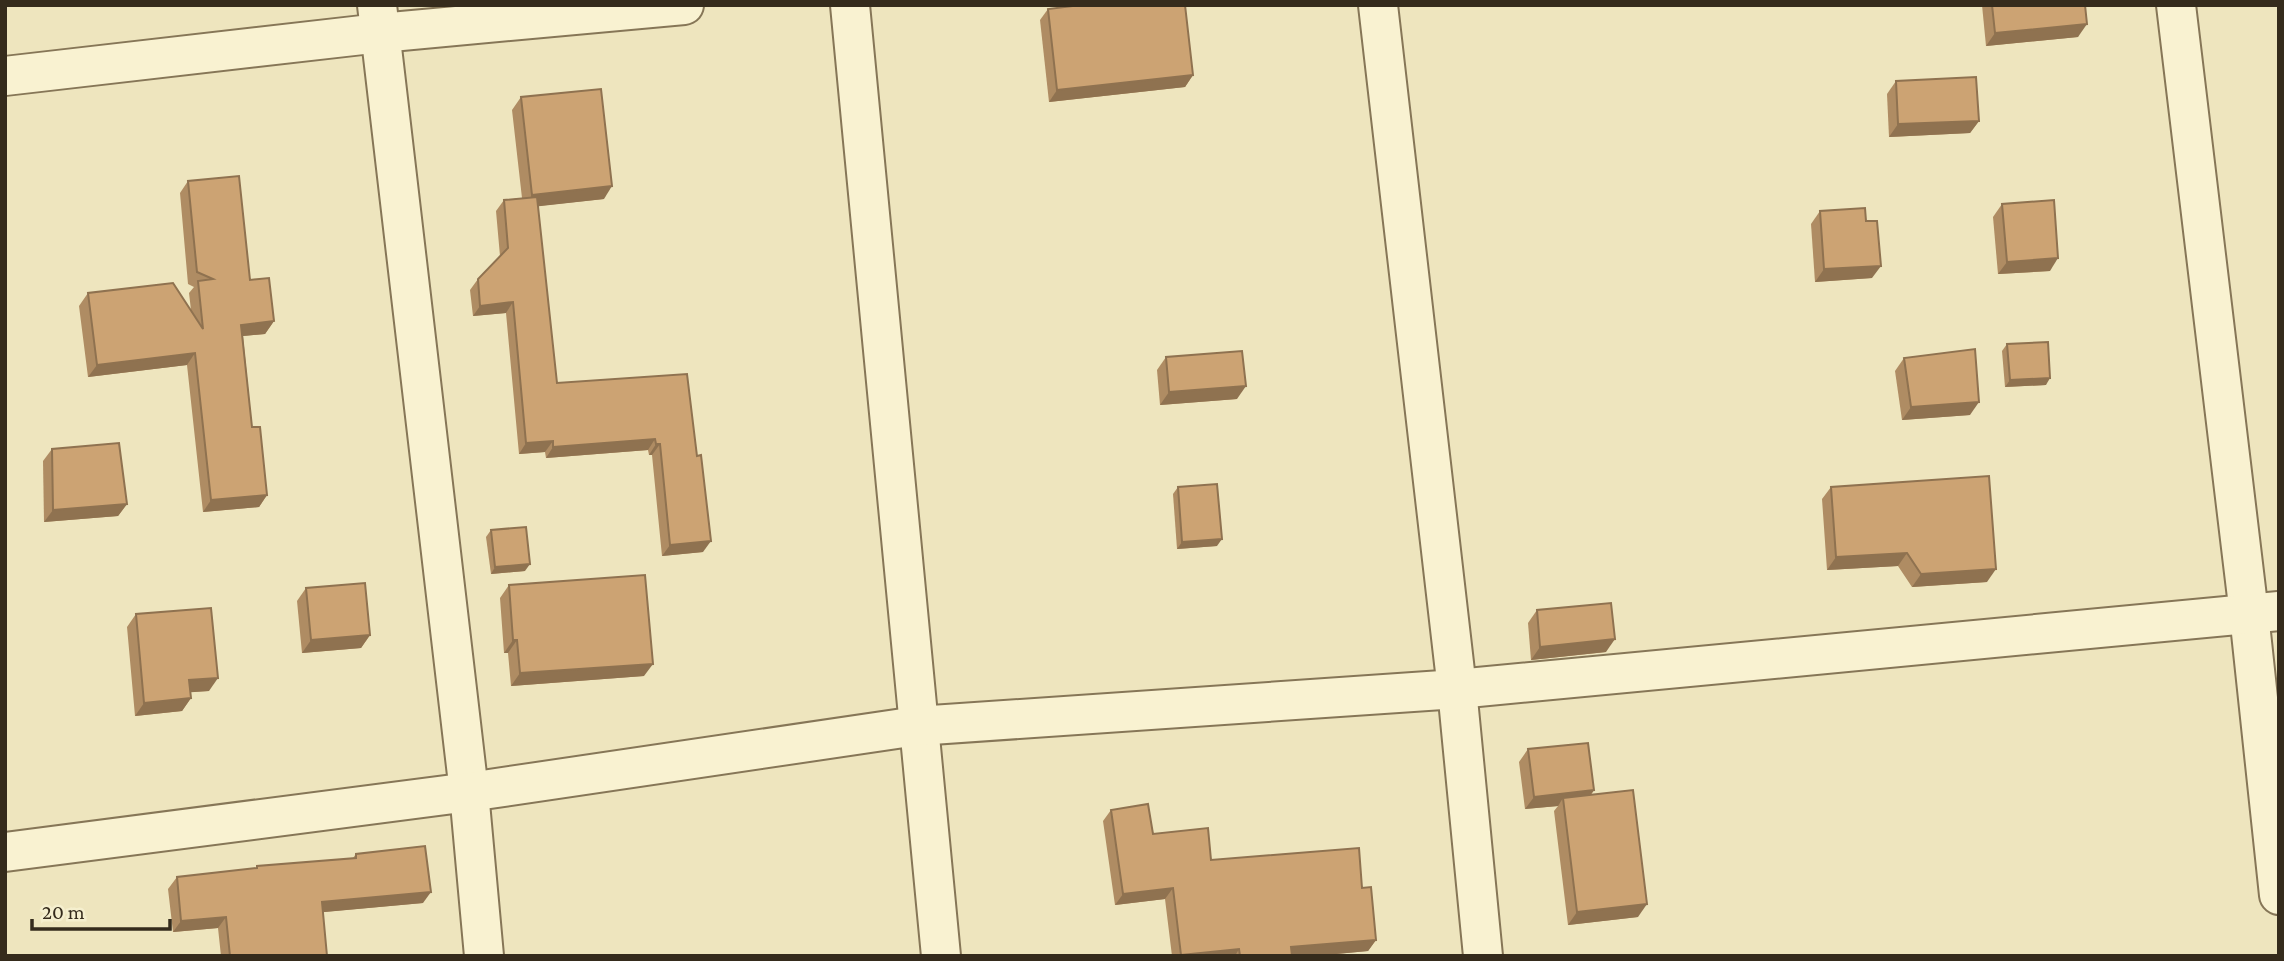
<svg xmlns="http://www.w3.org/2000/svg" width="2284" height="961" font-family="'Crimson Pro',serif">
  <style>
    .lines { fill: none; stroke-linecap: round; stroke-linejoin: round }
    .street-casing { stroke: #867657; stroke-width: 42 }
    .street { stroke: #f9f2d1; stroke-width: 38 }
    .wall { fill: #af8c63 }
    .shaded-wall { fill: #8f7250 }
    .building { fill: #cca373; stroke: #8f7250; stroke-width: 2 }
  </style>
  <rect width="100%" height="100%" fill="#eee5be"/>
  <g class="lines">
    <defs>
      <g id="street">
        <polyline points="377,5 469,792 484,956"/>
        <polyline points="850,5 941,956"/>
        <polyline points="1378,5 1457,689 1483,956"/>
        <polyline points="2176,5 2249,614 2279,895"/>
        <polyline points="5,76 380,33 684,5"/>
        <polyline points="5,852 469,792 917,726 1457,689 2279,611"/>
      </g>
    </defs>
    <!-- street casing -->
    <use href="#street" class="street-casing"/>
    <!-- street -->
    <use href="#street" class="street"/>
  </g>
  <!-- wall -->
  <g class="wall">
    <polygon points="1982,5 2085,5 2078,37 1986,46"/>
    <polygon points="1048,9 1193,75 1185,87 1049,102 1040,20"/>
    <polygon points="1896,81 1979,121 1970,133 1889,137 1887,94"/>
    <polygon points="521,97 604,199 538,206 557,383 687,374 703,552 662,556 652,455 649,455 648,450 546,458 545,452 519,454 506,313 473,316 470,290 478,279 500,256 496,211 504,200 522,198 512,110"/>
    <polygon points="188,181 274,321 265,334 243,336 252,427 267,495 259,507 203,512 187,365 88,377 79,306 88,293 191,310 189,293 194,287 188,284 180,193"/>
    <polygon points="2002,204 2050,271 1998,274 1993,217"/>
    <polygon points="1820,211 1866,221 1872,278 1815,282 1811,224"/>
    <polygon points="2007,344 2046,385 2005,387 2002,351"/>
    <polygon points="1166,357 1237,399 1160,405 1157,370"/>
    <polygon points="1904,358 1970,415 1902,420 1895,371"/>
    <polygon points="52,449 127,504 118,516 44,522 43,461"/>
    <polygon points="1178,487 1217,546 1177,549 1173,494"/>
    <polygon points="1831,487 1987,582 1912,587 1898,566 1827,570 1822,499"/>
    <polygon points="491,530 525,571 491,574 486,537"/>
    <polygon points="509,585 644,676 511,686 508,653 504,653 500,598"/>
    <polygon points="306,588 370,635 361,648 302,653 297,601"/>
    <polygon points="1537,610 1606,652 1531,660 1528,623"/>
    <polygon points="136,614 209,691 190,692 191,698 182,711 135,716 127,627"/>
    <polygon points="1528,749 1594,790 1591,795 1638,917 1568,925 1554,811 1558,806 1525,809 1519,762"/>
    <polygon points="1111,810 1153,834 1211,860 1362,888 1376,940 1368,951 1315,956 1172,956 1165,899 1115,905 1103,821"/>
    <polygon points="356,854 423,903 323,912 327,956 221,956 218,928 173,932 168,889 177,877 255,869 257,866 353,858"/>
  </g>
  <!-- shaded-wall -->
  <g class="shaded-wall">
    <polygon points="2087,24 2078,37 1986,46 1995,33"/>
    <polygon points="1193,75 1185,87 1049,102 1057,90"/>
    <polygon points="1979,121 1970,133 1889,137 1898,124"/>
    <polygon points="612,186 604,199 523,208 532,195"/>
    <polygon points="2058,258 2050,271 1998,274 2007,262"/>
    <polygon points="1881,266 1872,278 1815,282 1824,269"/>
    <polygon points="513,302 506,313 473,316 480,306"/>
    <polygon points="274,321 265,334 233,337 241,325"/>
    <polygon points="195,353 187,365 88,377 97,365"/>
    <polygon points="2050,378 2046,385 2005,387 2010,380"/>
    <polygon points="1246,386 1237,399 1160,405 1169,392"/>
    <polygon points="1979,402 1970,415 1902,420 1911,407"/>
    <polygon points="655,439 648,450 546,458 553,447"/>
    <polygon points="553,441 545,452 519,454 526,443"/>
    <polygon points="656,444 660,444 652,455 649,455"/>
    <polygon points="267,495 259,507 203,512 211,500"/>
    <polygon points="127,504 118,516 44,522 53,510"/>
    <polygon points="1222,539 1217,546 1177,549 1182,542"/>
    <polygon points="711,541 703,552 662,556 670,545"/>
    <polygon points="1907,553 1898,566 1827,570 1836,557"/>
    <polygon points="530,564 525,571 491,574 495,567"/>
    <polygon points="1996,569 1987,582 1912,587 1921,574"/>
    <polygon points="370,635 361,648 302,653 311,640"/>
    <polygon points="1615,639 1606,652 1531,660 1540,647"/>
    <polygon points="513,640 517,640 508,653 504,653"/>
    <polygon points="653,664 644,676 511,686 520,673"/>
    <polygon points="218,678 209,691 180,693 189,680"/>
    <polygon points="191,698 182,711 135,716 144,703"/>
    <polygon points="1594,790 1585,802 1563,798 1558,806 1525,809 1534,797"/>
    <polygon points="1173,888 1165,899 1115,905 1123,894"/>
    <polygon points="431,892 423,903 314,913 322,902"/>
    <polygon points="1647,904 1638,917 1568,925 1577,912"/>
    <polygon points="226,917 218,928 173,932 181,921"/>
    <polygon points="1376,940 1368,951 1315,956 1285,956 1291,947"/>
    <polygon points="1239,949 1235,956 1181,956"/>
  </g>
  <!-- building -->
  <g class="building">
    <polygon points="1081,5 1185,5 1193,75 1057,90 1048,9"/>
    <polygon points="1992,5 2085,5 2087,24 1995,33"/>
    <polygon points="1976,77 1979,121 1898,124 1896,81"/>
    <polygon points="601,89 612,186 532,195 521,97"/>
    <polygon points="239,176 250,280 269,278 274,321 241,325 252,427 260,427 267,495 211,500 195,353 97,365 88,293 173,283 203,329 198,281 213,279 197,272 188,181"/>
    <polygon points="537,197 557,383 687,374 697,456 701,455 711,541 670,545 660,444 656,444 655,439 553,447 553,441 526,443 513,302 480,306 478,279 508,248 504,200"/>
    <polygon points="2054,200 2058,258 2007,262 2002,204"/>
    <polygon points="1865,208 1866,221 1877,221 1881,266 1824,269 1820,211"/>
    <polygon points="2048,342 2050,378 2010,380 2007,344"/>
    <polygon points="1975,349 1979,402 1911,407 1904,358"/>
    <polygon points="1242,351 1246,386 1169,392 1166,357"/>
    <polygon points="119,443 127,504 53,510 52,449"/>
    <polygon points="1989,476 1996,569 1921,574 1907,553 1836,557 1831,487"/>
    <polygon points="1217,484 1222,539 1182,542 1178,487"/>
    <polygon points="526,527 530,564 495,567 491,530"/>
    <polygon points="645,575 653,664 520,673 517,640 513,640 509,585"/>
    <polygon points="365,583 370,635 311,640 306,588"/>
    <polygon points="1611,603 1615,639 1540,647 1537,610"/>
    <polygon points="211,608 218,678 189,680 191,698 144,703 136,614"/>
    <polygon points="1588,743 1594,790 1534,797 1528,749"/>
    <polygon points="1633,790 1647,904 1577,912 1563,798"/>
    <polygon points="1148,804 1153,834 1208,828 1211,860 1359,848 1362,888 1371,887 1376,940 1291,947 1292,956 1240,956 1239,949 1181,955 1173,888 1123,894 1111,810"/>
    <polygon points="425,846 431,892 322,902 327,956 230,956 226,917 181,921 177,877 257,868 257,866 356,858 356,854"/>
  </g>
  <!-- border -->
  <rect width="2284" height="961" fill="none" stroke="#352b1c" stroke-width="14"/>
  <!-- scale -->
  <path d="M32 919v10h138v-10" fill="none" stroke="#352b1c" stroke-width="3.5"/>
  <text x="42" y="919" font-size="21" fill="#352b1c" stroke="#f5efce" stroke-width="5" paint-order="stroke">20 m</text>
</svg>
